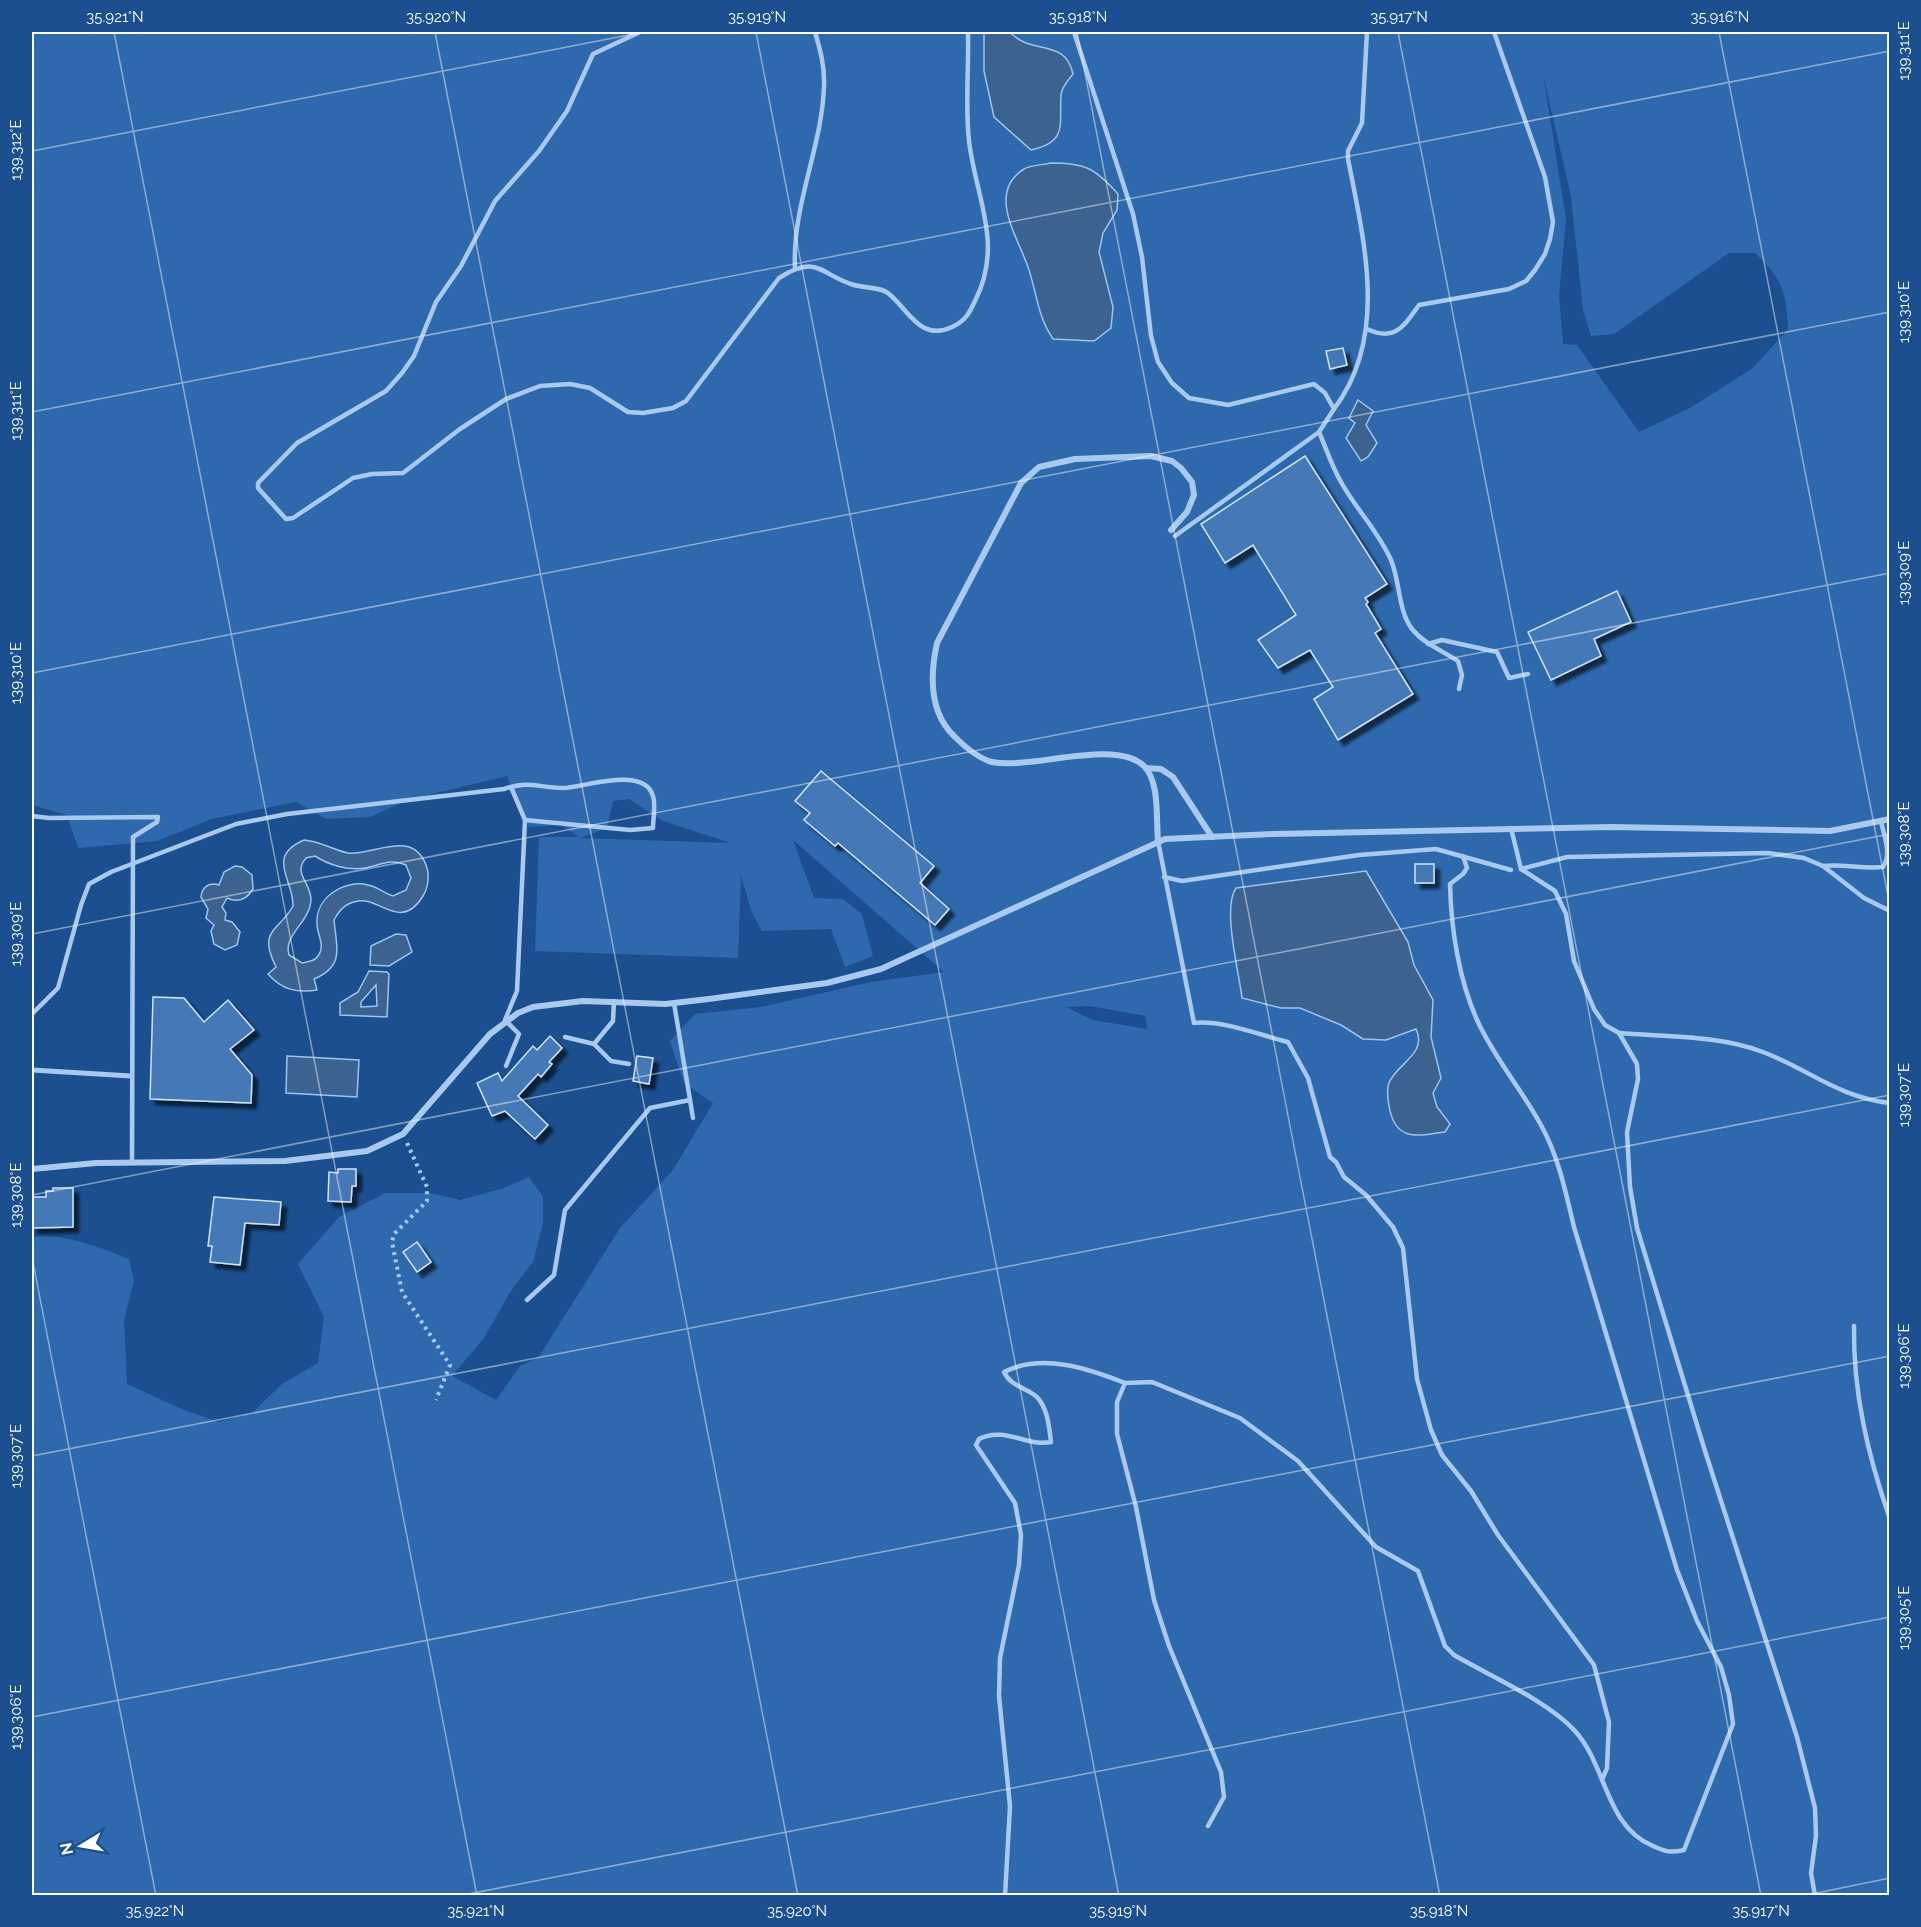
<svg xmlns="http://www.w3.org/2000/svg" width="1921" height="1927" font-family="Raleway,sans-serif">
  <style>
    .green { fill: #2e69ad; fill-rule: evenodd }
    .water { fill: #3c6290; stroke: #9cc4f0; stroke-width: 1.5; fill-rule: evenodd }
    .building { fill: #4478b7; stroke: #cfe3fa; stroke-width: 1.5; filter: url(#shadow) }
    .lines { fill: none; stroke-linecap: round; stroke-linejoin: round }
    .path { stroke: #a9c9ee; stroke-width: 4; stroke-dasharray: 3 4.5; stroke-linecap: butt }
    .service { stroke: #a9c9ee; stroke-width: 4.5 }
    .pedestrian { stroke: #a9c9ee; stroke-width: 5 }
    .minor { stroke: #a9c9ee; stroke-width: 6 }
    .ticks { fill: none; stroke: #fff; stroke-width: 1.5; stroke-opacity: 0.45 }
    .neatline { fill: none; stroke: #fff; stroke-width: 2 }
    .ticks-label { font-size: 15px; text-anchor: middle; fill: #fff }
  </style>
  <defs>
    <filter id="shadow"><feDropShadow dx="5.5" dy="5.5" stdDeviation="1.5" flood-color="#0009"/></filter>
  </defs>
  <rect width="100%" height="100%" fill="#1b4f8f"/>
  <!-- green -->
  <path class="green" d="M32,32H1889V1895H32V1237C63,1233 100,1247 129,1259L134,1281L124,1320L127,1384L184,1410L219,1422L253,1412L282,1384L318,1363L324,1317L298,1264L339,1217L385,1193H430L460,1200L504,1188L529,1177L543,1197V1223L533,1262L512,1289L484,1338L452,1376L496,1400L520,1366L538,1358L620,1228L673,1170L713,1103L684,1083L670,1041L695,1014L761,1007L871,982L944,972L793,840L814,898L843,899L862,914L873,956L845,967L831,929L762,931L752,913L741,876L738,958L535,951L539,837H579L561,825L529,827L507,776L407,800L370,817L326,819L296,802L212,819L157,841L78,848L67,815L32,805ZM1543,74L1571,197L1583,310L1591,336L1614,334L1729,253H1755C1783,279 1786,292 1788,329L1753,368L1690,408L1639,432L1577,345L1563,344L1559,295L1566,219ZM629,799L663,821L731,843L580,838L607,828L613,801ZM1090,1006L1145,1016L1147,1029L1093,1020L1066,1007Z"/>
  <!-- water -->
  <g class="water">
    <path d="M984,32H1010C1031,56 1065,37 1073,74C1068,80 1061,88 1061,95C1059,125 1068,142 1031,150L994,117L984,71Z"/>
    <path d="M1051,163C1085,163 1095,168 1118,194L1117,210L1103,233L1099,252L1113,307L1111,328L1094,341L1053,339C1038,317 1037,295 1029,270C1020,240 985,193 1024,169C1030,165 1043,165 1051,163Z"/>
    <polygon points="1358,400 1373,411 1366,425 1377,443 1368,457 1361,461 1346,438 1355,423 1349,418"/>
    <path d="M304,840C320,841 333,850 348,853C373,856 412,828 426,865C430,875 428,888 423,896C401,932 380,897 358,901C346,903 340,909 334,920C336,945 346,966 314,979L317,990C297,993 282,990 268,974L276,967C257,929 279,932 293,906C294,880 265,857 304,840ZM315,856C329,865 348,871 365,868C381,865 390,858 406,865L411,878L406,890L393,896C384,893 378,887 368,885C344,879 315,898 317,924C317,935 326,945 318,956C315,961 308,962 302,963L289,955C283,935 309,923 311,901C312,883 292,874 306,858Z"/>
    <path d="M235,866L242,867L252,875L253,889C247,899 238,903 227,898L222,907L226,913L225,920L232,922L240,932L237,945L225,950L214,944L211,931L214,925L206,918L208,909L201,897C202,887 209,882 219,885L224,872Z"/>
    <path d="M1366,871L1408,942L1414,965L1433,1000L1431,1037L1441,1078L1433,1093L1437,1107L1450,1124L1445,1132C1417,1136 1395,1142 1389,1106C1388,1098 1386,1091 1389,1083C1396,1064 1428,1054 1416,1029L1386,1040L1363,1039L1341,1025L1300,1008H1281L1242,998C1239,972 1222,908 1236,888Z"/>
    <polygon points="396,934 406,935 412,952 389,966 370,965 371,946"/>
    <path d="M369,971L387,972L389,974L387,1017L340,1015V1003L358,992ZM376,985L377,1006L361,1007V1002Z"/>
    <polygon points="287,1056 359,1060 357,1097 286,1093"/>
  </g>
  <!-- building -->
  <g class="building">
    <polygon points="1343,348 1347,365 1330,369 1326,351"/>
    <polygon points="1305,456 1387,584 1365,598 1368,602 1366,604 1381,629 1375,633 1413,694 1338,740 1314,699 1333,687 1310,650 1278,668 1258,640 1296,615 1253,545 1225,563 1201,524"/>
    <polygon points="1617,591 1631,622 1594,639 1601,656 1551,680 1528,632"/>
    <polygon points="821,771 934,866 920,883 949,909 935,925 838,843 835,846 804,820 810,813 795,801"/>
    <rect x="1415" y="864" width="19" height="19"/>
    <polygon points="153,997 184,998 204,1022 228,1000 254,1030 230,1049 252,1075 251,1103 150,1099"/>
    <polygon points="550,1036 562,1048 549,1062 552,1064 541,1077 538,1074 518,1096 548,1125 535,1139 505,1111 492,1116 477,1083 498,1073 502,1081 533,1046 537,1050"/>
    <polygon points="637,1056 653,1058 649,1084 633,1081"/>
    <polygon points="338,1169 356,1169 356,1186 352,1186 351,1202 328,1201 329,1172 338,1173"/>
    <polygon points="53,1188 73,1188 73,1227 32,1228 32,1197 46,1197 46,1191 53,1191"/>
    <polygon points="214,1197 281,1202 279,1225 245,1223 240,1265 210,1262 212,1246 208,1246"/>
    <polygon points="417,1242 431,1262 417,1272 403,1252"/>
  </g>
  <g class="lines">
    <!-- path -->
    <polyline class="path" points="407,1143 427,1187 427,1201 394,1234 392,1242 402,1292 450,1365 436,1400"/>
    <!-- service -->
    <g class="service">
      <path d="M640,32L593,54L567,111L539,151L495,201L461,266L436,302L414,356L402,373L386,391L297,443L258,483V488L286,519L293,518L353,478L372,474L403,473L460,429L506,399L540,386L570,384L590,388L628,412L643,413L673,408L686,401L779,278C818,253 820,275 854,285C864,288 882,287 889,294C908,309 920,342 952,327C965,321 969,314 975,301C1004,244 976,199 969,141C965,106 969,67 968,32"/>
      <path d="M1074,32L1133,214L1142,257L1151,336L1158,362L1172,383L1189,398L1228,405L1314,384L1325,393L1334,409C1389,337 1364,241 1348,159V151L1362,123L1367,32"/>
      <path d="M795,268C792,205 822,148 824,86C825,67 820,49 815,32"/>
      <path d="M1367,329C1395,342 1403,327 1419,305L1509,289L1526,281L1535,270L1545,254L1550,239L1553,222L1545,177L1494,32"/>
      <path d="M1334,409L1319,432C1326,448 1332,467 1341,482C1356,509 1378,531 1391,560C1400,581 1398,611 1412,629C1424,644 1443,651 1458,661L1462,675L1459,689"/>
      <polyline points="1175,536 1319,432"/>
      <polyline points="1428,644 1442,640 1497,652 1509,678 1528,674"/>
      <polyline points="32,816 49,818 158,817 157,822 133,837 132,1163"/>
      <polyline points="1511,828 1521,869 1555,891 1566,914 1574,961 1594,1009 1605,1025 1619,1033 1637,1064 1638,1079 1627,1132 1630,1187 1637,1228 1705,1451 1797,1737 1815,1808 1816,1836 1811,1873 1815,1896"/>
      <path d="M1158,841L1194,1023C1224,1020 1259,1035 1288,1042L1308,1078L1330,1157L1336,1162L1344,1177L1366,1195L1393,1227L1403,1248L1417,1379L1431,1430L1442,1455L1471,1491L1498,1535L1594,1665L1609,1722L1607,1768L1602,1780"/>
      <path d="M1823,866C1844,864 1862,869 1883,867C1892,854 1884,836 1881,821"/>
      <polyline points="1521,869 1567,857 1768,853 1804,858 1823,866 1864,898 1890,911"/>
      <polyline points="1164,877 1182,881 1359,855 1436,849 1511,870"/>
      <polyline points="674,1003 693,1118"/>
      <path d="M32,1014L58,988L81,905L89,884L111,872L236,824L287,814L504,789C530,780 538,788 563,788C582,788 644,765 653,796C656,805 653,819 653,828L630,830L525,820L511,787"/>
      <path d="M1619,1033C1667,1037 1718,1035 1763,1052C1810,1070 1838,1097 1890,1103"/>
      <polyline points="565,1037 594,1044 613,1021 614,1001"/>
      <polyline points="594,1044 611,1061 629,1064"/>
      <polyline points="506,1066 519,1034 505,1020 517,991 525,820"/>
      <polyline points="527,1300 554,1275 565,1210 650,1108 690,1100"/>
      <path d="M1854,1326C1853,1393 1868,1456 1890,1519"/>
      <path d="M1208,1826L1224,1797L1221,1772L1169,1646L1154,1600L1136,1507L1117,1434V1402L1125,1383L1152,1382L1240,1418L1298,1461L1376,1547L1418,1571L1445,1646L1454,1655C1490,1676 1548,1701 1575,1731C1607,1766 1605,1826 1653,1846C1666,1852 1671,1853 1684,1850L1733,1724L1729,1695L1721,1667L1697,1621L1677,1570L1574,1227C1566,1194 1559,1158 1542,1127C1523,1091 1495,1059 1478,1022C1459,981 1451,929 1450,884L1463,874L1467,868L1463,856"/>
      <path d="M1005,1896L1010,1806L999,1696L1000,1658L1019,1565L1021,1535L1015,1503L976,1445L979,1439C1004,1426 1027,1447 1051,1442C1049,1427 1048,1409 1037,1397C1026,1387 1011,1387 1004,1372C1042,1353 1087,1368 1125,1383"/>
    </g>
    <!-- pedestrian -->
    <polyline class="pedestrian" points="32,1070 131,1076"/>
    <!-- minor -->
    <g class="minor">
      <polyline points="1146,768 1161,769 1173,777 1212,837"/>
      <path d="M1158,841C1156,820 1160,782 1144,766C1114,738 1032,770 992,762C977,758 965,747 955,737C929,713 930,675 937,643L1021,483L1039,467L1075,459L1151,456L1172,461L1181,468L1192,482L1194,495L1187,512L1171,530"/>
      <polyline points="32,1169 96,1163 285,1161 367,1151 403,1134 490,1034 518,1013 533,1007 583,1001 665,1004 709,999 827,983 881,969 1165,839 1274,834 1611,827 1830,831 1890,819"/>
    </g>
  </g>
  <!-- ticks -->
  <path class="ticks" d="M114,32L477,1896M435,32L798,1896M756,32L1119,1896M1077,32L1440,1896M1398,32L1761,1896M1719,32L1890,906M32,151L644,32M32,412L1890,51M32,673L1890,312M32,934L1890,573M32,1195L1890,834M32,1257L156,1896M32,1456L1890,1095M32,1717L1890,1356M458,1896L1890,1617M1802,1896L1890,1878"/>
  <!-- border -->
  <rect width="1921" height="1927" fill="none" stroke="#1b4f8f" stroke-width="66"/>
  <!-- north arrow -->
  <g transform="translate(81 1846) rotate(259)" stroke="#1b4f8f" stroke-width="4.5" paint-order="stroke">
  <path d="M0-4.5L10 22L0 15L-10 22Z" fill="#ffffff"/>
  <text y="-9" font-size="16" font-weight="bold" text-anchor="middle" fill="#ffffff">N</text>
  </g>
  <rect x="33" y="33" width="1855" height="1861" class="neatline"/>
  <g class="ticks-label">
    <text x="115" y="22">35.921°N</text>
    <text x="436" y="22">35.920°N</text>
    <text x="757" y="22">35.919°N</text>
    <text x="1078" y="22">35.918°N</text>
    <text x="1399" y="22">35.917°N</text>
    <text x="1720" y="22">35.916°N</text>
    <text transform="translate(1904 51) rotate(-90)" y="5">139.311°E</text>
    <text transform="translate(16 150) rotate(-90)" y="5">139.312°E</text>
    <text transform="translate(1904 312) rotate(-90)" y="5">139.310°E</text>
    <text transform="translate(16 411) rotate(-90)" y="5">139.311°E</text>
    <text transform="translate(1904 573) rotate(-90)" y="5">139.309°E</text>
    <text transform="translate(16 673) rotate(-90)" y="5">139.310°E</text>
    <text transform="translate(1904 834) rotate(-90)" y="5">139.308°E</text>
    <text transform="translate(16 934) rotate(-90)" y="5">139.309°E</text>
    <text transform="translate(1904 1095) rotate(-90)" y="5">139.307°E</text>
    <text transform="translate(16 1195) rotate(-90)" y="5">139.308°E</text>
    <text transform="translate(1904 1356) rotate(-90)" y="5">139.306°E</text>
    <text transform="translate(16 1456) rotate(-90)" y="5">139.307°E</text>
    <text transform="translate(1904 1618) rotate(-90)" y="5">139.305°E</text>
    <text transform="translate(16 1717) rotate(-90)" y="5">139.306°E</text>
    <text x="155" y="1916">35.922°N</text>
    <text x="476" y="1916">35.921°N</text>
    <text x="797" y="1916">35.920°N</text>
    <text x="1118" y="1916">35.919°N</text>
    <text x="1439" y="1916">35.918°N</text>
    <text x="1761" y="1916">35.917°N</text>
  </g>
</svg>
